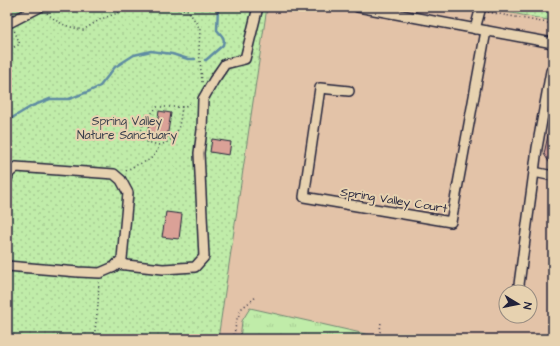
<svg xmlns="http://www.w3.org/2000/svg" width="560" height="346" font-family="'Architects Daughter',sans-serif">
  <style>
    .grass { fill: url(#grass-tufts); stroke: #718772 }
    .park { fill: url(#park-dots); stroke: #718772 }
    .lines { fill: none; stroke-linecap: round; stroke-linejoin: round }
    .stream { stroke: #5f8ca3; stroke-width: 2.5 }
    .building { fill: #daa197; stroke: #22223b }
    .minor-casing { stroke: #22223b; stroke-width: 12 }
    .path { stroke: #22223b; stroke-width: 1.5; stroke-dasharray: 1 3; stroke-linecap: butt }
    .minor { stroke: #e7d2b0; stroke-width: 9 }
    .labels { text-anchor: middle; stroke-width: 4; stroke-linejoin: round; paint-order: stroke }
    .park-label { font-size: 12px; fill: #3a404c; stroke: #e7d2b0 }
    .street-label { font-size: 12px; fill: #22223b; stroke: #e7d2b0 }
  </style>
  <defs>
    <pattern id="grass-tufts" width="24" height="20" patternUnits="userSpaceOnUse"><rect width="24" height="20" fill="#c0eca9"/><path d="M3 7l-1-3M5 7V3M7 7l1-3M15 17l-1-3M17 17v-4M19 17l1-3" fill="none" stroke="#a5ca92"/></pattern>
    <pattern id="park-dots" width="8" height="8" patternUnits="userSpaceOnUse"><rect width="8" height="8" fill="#c0eca9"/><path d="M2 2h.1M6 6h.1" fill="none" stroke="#a5ca92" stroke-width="1.8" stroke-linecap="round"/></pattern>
  </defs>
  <rect width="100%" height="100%" fill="#e3c3a8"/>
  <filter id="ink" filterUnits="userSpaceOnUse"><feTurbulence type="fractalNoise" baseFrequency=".025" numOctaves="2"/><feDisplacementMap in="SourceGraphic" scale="8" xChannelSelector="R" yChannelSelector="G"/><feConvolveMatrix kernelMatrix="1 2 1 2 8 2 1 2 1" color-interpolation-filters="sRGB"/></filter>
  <g filter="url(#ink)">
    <!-- grass -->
    <polygon class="grass" points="250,308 370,335 369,339 240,339 242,321"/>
    <!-- park -->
    <g class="park">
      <polygon points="7,7 267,7 218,339 7,339"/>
      <polygon points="491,7 553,7 553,21 491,9"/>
    </g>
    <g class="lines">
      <!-- stream -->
      <g class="stream">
        <path d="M205,60H206L223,45C226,38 221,35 217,30L218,7"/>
        <polyline points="7,121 32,106 50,99 69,99 90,91 100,86 115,67 134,55 151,51 172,54 188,59 195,59"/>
      </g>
    </g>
    <!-- building -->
    <g class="building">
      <polygon points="159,111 171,113 167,138 159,137 159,140 147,138 149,123 157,124"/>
      <polygon points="553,112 553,168 544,154"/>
      <polygon points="212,139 231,142 229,155 210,152"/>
      <polygon points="166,212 182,214 179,239 162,237"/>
    </g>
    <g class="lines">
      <defs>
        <g id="minor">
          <polyline points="358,7 553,43"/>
          <polyline points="7,15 11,22 40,7"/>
          <polyline points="475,29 481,7"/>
          <polyline points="349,91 320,88 304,197 451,222 486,31"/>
          <polyline points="534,172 553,176"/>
          <polyline points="7,179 9,173 16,167 114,174 121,180 128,193 122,259 114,267 100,273 78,272 7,266"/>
          <polyline points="117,264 163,269 195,267 204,257 199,153 202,130 203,99 214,80 225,64 245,59 258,7"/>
          <polyline points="518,292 534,172 537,148 551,71 553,72"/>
        </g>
      </defs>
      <!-- minor casing -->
      <use href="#minor" class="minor-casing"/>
      <!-- path -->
      <g class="path">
        <polyline points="171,7 188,10 200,29 199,51 202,82"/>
        <polyline points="458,7 472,9"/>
        <polyline points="488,12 553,24"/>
        <path d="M47,13C60,25 66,26 83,30L101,19L126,10L132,7"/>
        <polyline points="7,51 20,44 14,30"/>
        <polyline points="159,145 144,141 140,134 144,122 157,107 182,107"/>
        <path d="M126,171C140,160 154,165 159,145C180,140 179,125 182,107L193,103"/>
        <polyline points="94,339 98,305 99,281"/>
        <polyline points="233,339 237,319 242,308 256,297"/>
        <polyline points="376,339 380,332 381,321"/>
      </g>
      <!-- minor -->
      <use href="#minor" class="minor"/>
    </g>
  </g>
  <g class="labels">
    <!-- park labels -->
    <g class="park-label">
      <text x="127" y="125">Spring Valley<tspan x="127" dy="14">Nature Sanctuary</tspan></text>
    </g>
    <!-- street labels -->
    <g class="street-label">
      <text transform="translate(394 200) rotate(9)" y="4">Spring Valley Court</text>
    </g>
  </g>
  <!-- margin -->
  <rect width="560" height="346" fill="none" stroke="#e7d2b0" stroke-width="24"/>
  <rect x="12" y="12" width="536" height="322" fill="none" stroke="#22223b" stroke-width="1.5" filter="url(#ink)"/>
  <!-- north arrow -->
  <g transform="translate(518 304) rotate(100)"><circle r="19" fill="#e7d2b0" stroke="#988c81"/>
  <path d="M0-3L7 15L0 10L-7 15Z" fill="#22223b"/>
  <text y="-6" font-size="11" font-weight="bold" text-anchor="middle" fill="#22223b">N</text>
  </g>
</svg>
